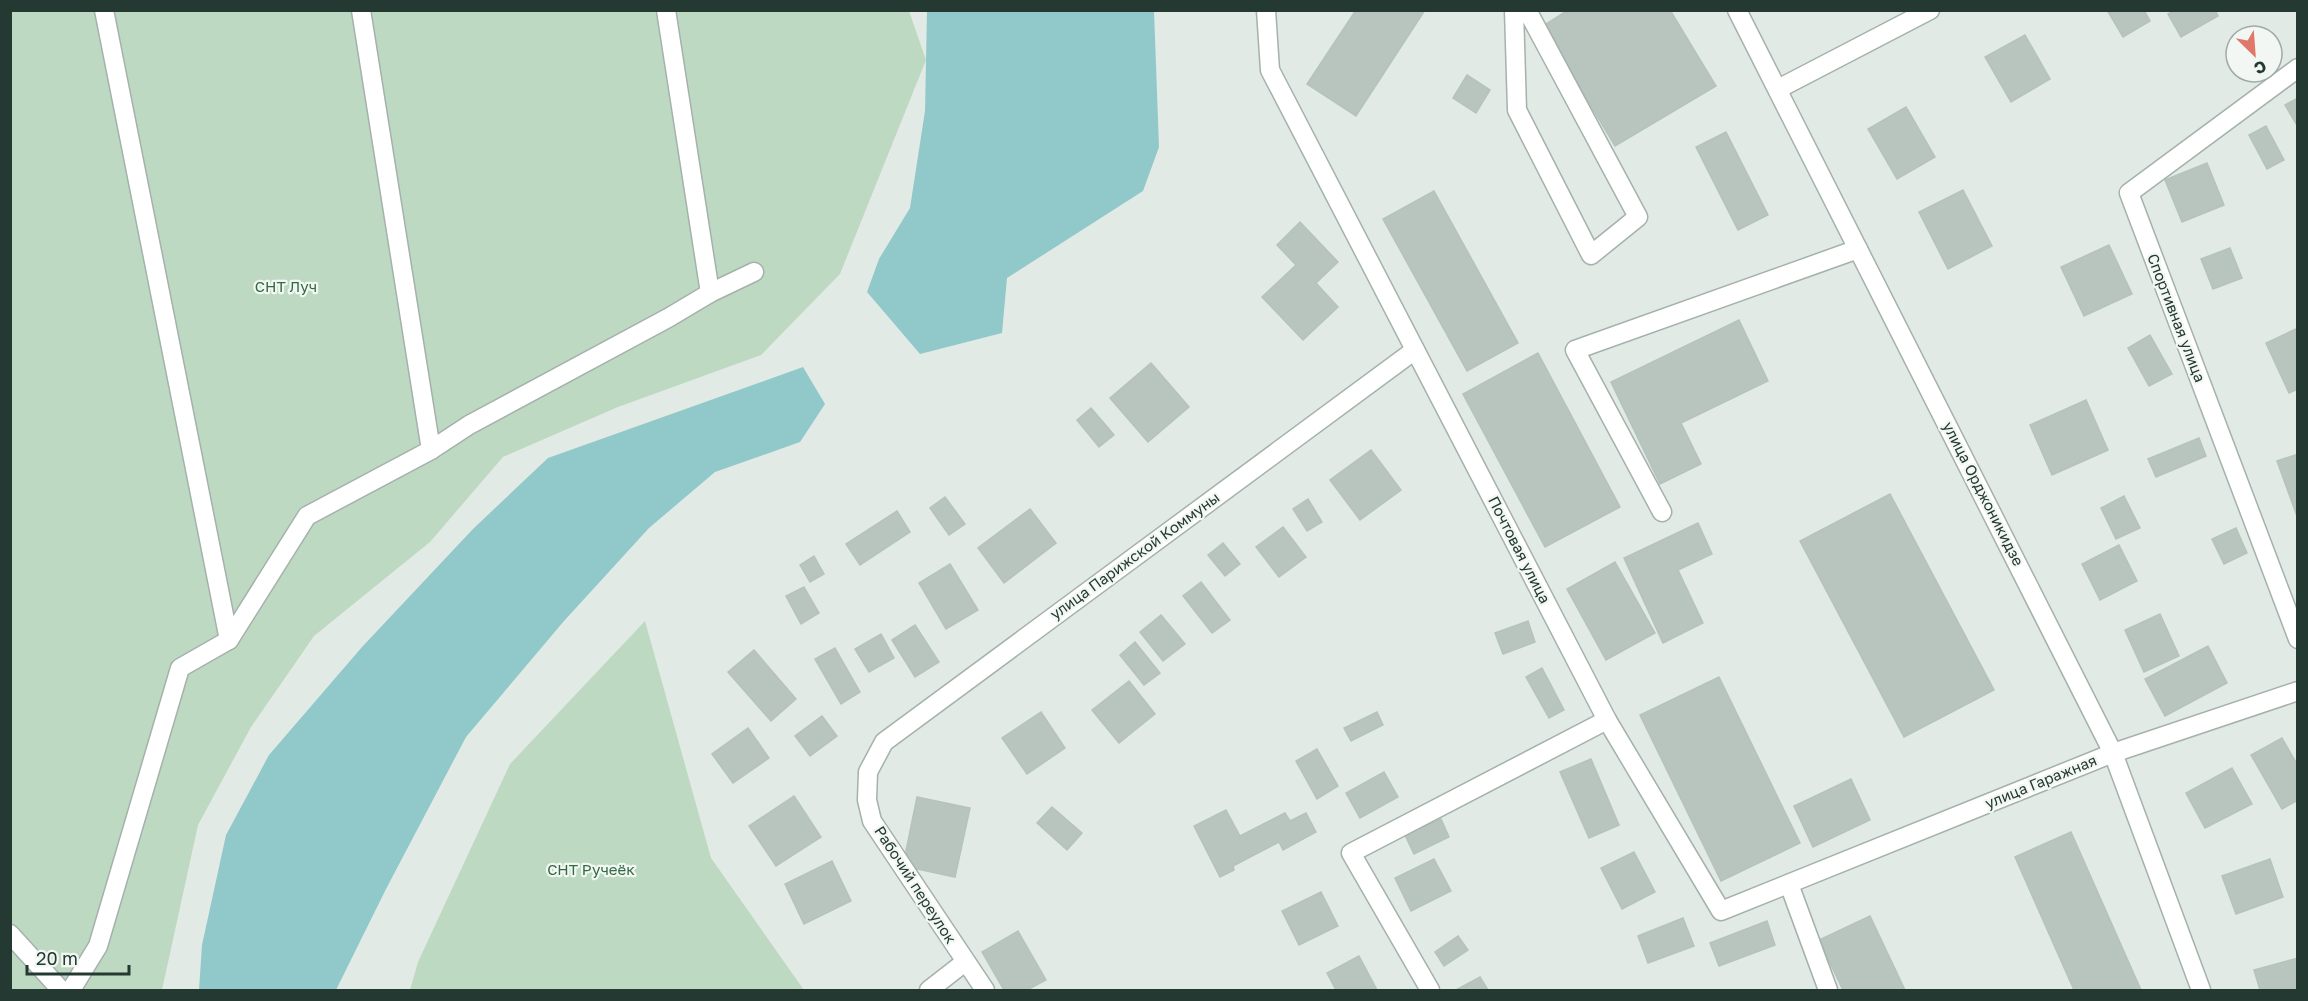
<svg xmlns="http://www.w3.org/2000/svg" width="2308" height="1001" font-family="'Golos Text',sans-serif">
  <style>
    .green { fill: #bed9c1 }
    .water { fill: #91c8c9 }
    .building { fill: #b8c5be; stroke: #b5c3bb; stroke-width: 1.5 }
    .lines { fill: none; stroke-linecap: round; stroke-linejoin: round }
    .minor-casing { stroke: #a5b1ac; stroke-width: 21 }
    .minor { stroke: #fff; stroke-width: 18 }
    .labels { text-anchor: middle; stroke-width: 4.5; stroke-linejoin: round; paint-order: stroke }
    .park-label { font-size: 15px; fill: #336b41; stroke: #f2f7f4 }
    .street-label { font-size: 15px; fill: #243931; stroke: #f2f7f4 }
  </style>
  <rect width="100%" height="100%" fill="#e2eae6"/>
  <!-- green -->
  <g class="green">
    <polygon points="10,11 909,11 926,60 840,274 761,355 618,407 503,457 430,542 314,636 251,727 198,825 162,990 11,990"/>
    <polygon points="645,621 711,858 804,990 410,990 418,962 510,764"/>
  </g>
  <!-- water -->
  <g class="water">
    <polygon points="927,11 1154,11 1159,147 1143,191 1007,278 1002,333 920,354 867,292 879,259 910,208 925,111"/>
    <polygon points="803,367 825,404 800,442 715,472 649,528 564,621 466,737 386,889 336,990 199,990 202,945 226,835 269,755 362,647 473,529 548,458"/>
  </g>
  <!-- building -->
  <g class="building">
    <polygon points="1356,10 1425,10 1356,116 1307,84"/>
    <polygon points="1568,10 1670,10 1716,86 1615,146 1543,26"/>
    <polygon points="2107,10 2144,10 2150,21 2123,37"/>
    <polygon points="2175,10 2215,10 2218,16 2181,37 2168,14"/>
    <polygon points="2025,35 2050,79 2011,102 1985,57"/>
    <polygon points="1467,75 1490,90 1476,113 1453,98"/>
    <polygon points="2298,98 2298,127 2285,105"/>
    <polygon points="1906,107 1935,157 1897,179 1868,129"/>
    <polygon points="2266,126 2284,160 2267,169 2249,135"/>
    <polygon points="1726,132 1768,215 1738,230 1696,147"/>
    <polygon points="2207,163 2224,205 2182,222 2165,180"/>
    <polygon points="1963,190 1992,246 1948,269 1919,212"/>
    <polygon points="1434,191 1518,343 1467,371 1383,219"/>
    <polygon points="1300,222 1338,262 1316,283 1338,307 1303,340 1262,297 1296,265 1277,245"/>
    <polygon points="2109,245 2132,294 2084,316 2061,267"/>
    <polygon points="2230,248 2242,278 2213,289 2201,259"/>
    <polygon points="1739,320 1768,381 1681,423 1701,464 1660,484 1611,382"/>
    <polygon points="2296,329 2298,389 2289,393 2266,343"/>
    <polygon points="2150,335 2172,374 2149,386 2128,348"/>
    <polygon points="1538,353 1620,507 1545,547 1463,394"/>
    <polygon points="1151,363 1189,407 1148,442 1110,398"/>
    <polygon points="2086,400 2108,450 2052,475 2030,425"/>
    <polygon points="1091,408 1114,435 1099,447 1077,420"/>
    <polygon points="2199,438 2206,456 2156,477 2148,459"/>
    <polygon points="1371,450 1401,490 1360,520 1330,480"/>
    <polygon points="2298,454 2298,519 2277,461"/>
    <polygon points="1890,494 1994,690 1904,737 1800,541"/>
    <polygon points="2124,496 2140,528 2116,539 2101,508"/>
    <polygon points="945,497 965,524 949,535 930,508"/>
    <polygon points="1308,499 1322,522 1307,531 1293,509"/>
    <polygon points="1030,509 1056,543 1004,583 978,548"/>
    <polygon points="897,511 910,532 860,565 846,544"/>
    <polygon points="1698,523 1712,554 1678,570 1703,623 1663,643 1624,558"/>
    <polygon points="1283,527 1306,557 1279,577 1256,547"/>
    <polygon points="2236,528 2247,553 2224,564 2212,539"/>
    <polygon points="1223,543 1240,564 1225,576 1208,555"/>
    <polygon points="2119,545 2137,581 2100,600 2082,564"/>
    <polygon points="814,556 824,574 810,582 800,565"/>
    <polygon points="1615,562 1655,633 1606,660 1567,589"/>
    <polygon points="950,564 978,610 946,629 919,583"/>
    <polygon points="1201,582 1230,620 1212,633 1183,596"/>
    <polygon points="804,587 819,613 801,624 786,596"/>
    <polygon points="2160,614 2179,656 2144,672 2125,630"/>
    <polygon points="1161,615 1185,644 1163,661 1140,632"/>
    <polygon points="1528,621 1535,642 1503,654 1495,633"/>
    <polygon points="915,625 939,662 915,677 892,640"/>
    <polygon points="881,634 894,658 869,672 855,649"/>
    <polygon points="1135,642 1160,673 1144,685 1120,655"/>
    <polygon points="2208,646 2227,683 2165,716 2145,679"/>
    <polygon points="835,648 860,692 841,704 815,659"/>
    <polygon points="754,650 796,699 771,721 728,672"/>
    <polygon points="1542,668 1564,710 1549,718 1526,677"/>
    <polygon points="1719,677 1800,843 1721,881 1640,715"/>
    <polygon points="1129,681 1155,714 1119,743 1092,710"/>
    <polygon points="1041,712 1065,748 1027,774 1002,738"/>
    <polygon points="1377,712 1383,725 1351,741 1344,728"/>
    <polygon points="822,716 837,736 810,756 795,736"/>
    <polygon points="748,728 769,758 733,783 712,754"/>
    <polygon points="2282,738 2298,766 2298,800 2282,809 2251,755"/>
    <polygon points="1317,749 1338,786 1317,799 1296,761"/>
    <polygon points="1591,759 1619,825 1589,838 1560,772"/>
    <polygon points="2232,768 2252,804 2205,828 2186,793"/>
    <polygon points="1384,772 1398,797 1360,818 1346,793"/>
    <polygon points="1851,779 1870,820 1813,847 1794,806"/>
    <polygon points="794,796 821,837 776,866 749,826"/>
    <polygon points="917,797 970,808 955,877 903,866"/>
    <polygon points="1052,807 1082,833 1067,850 1037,823"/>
    <polygon points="1226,810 1240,836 1285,813 1290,821 1306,813 1316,832 1283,850 1279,842 1233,866 1234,870 1220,877 1194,826"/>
    <polygon points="1441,819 1449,837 1414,854 1405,835"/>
    <polygon points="2071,832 2141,990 2074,990 2015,857"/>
    <polygon points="1634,852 1655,892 1622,909 1601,868"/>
    <polygon points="1434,859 1451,891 1411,911 1395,878"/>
    <polygon points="2270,859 2283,897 2236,914 2222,876"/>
    <polygon points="832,861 851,901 804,924 785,884"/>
    <polygon points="1321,892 1338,926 1299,945 1282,911"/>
    <polygon points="1870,916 1905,990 1843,990 1819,940"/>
    <polygon points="1683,918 1694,946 1648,963 1638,936"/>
    <polygon points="1767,921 1775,945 1719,966 1710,943"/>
    <polygon points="1018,931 1046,980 1027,990 1004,990 982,952"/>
    <polygon points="1458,936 1468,950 1444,966 1435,952"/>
    <polygon points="1359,956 1377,990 1336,990 1327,973"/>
    <polygon points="2298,958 2298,990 2260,990 2254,970"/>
    <polygon points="1480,977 1488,990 1456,990"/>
  </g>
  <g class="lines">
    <defs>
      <g id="minor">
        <polyline points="104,10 229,640"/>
        <polyline points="361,10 431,450"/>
        <polyline points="666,10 710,293"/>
        <polyline points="1266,10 1270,70 1607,720 1721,911 2113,753 2298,691"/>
        <polyline points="1514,10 1517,110 1591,255 1638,217 1527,10"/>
        <polyline points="1737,10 2113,753 2201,990"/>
        <polyline points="2298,68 2129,193 2298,639"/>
        <polyline points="1778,89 1930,10"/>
        <polyline points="1662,512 1575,350 1858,249"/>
        <polyline points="1789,884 1828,990"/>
        <polyline points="10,934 61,990"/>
        <polyline points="71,990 98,946 180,668 229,640 307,516 431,450 469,425 668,318 710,293 754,272"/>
        <polyline points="929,990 965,962"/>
        <polyline points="985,990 872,821 867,800 868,772 884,742 1415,350"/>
        <polyline points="1430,990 1351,853 1607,720"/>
      </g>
    </defs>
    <!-- minor casing -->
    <use href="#minor" class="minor-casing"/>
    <!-- minor -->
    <use href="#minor" class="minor"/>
  </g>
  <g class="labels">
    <!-- park labels -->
    <g class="park-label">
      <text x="286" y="292">СНТ Луч</text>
      <text x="591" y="875">СНТ Ручеёк</text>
    </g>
    <!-- street labels -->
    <g class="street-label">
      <text transform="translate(2176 318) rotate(69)" y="5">Спортивная улица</text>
      <text transform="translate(1983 494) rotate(63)" y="5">улица Орджоникидзе</text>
      <text transform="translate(1519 550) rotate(63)" y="5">Почтовая улица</text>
      <text transform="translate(1135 556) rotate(-36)" y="5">улица Парижской Коммуны</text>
      <text transform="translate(2041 782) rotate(-22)" y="5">улица Гаражная</text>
      <text transform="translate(915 885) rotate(57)" y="5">Рабочий переулок</text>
    </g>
  </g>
  <!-- border -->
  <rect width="2308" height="1001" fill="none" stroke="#243931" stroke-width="24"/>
  <!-- north arrow -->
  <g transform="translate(2254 54) rotate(155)"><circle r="28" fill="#f2f7f4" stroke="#a0aba6" stroke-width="1.5"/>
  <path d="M0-4.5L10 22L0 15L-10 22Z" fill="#e1766a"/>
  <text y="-9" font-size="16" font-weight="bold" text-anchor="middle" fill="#243931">С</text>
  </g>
  <!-- scale -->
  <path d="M27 965v9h102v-9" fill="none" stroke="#243931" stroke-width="3"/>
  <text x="36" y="965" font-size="18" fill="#243931" stroke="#f2f7f4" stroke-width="4.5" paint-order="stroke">20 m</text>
</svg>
